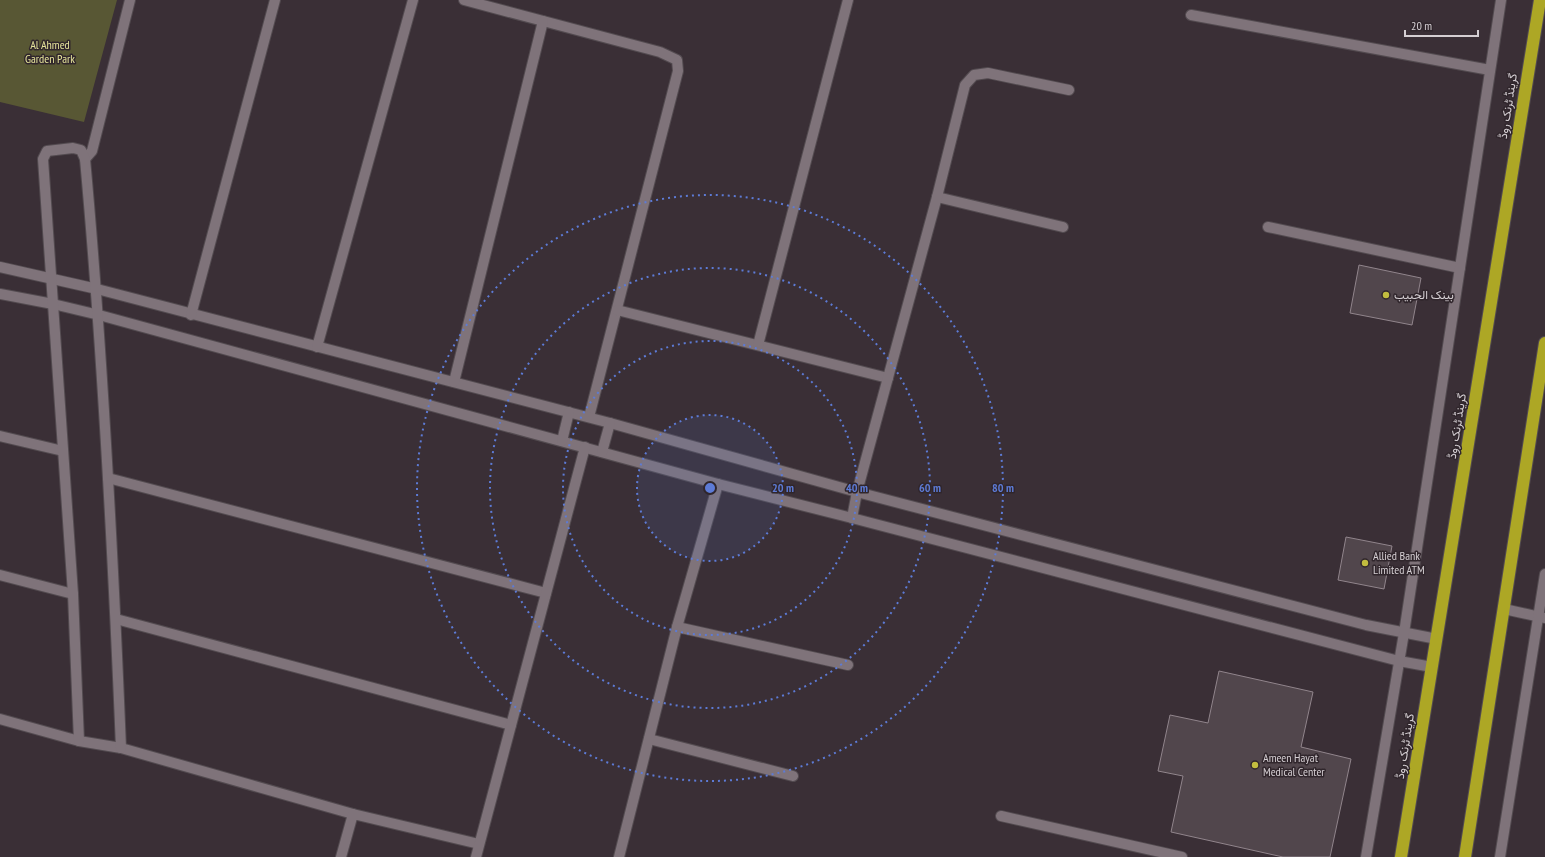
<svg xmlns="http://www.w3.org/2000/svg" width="1545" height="857" font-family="'PT Sans Narrow',Vazirmatn,sans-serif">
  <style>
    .green { fill: #585734 }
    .building { fill: #51464c; stroke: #91858c }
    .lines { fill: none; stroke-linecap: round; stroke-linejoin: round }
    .street-casing { stroke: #534b50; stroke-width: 12 }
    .highway-casing { stroke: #534b50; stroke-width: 14 }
    .street { stroke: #7f737a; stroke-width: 10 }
    .highway { stroke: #ada725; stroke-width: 12 }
    .ring { fill: none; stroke: #5d7bd6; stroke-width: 2; stroke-dasharray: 2 4 }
    .poi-dot { fill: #c2bd3f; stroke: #30262c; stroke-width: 1.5 }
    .labels { text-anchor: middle; stroke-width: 3; stroke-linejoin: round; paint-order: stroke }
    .park-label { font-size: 12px; fill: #e5e39a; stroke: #30262c }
    .street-label { font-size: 12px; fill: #d5cfd3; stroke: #30262c }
    .poi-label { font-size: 12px; fill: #d5cfd3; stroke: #30262c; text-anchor: start }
    .centre { fill: #5d7bd6; stroke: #30262c; stroke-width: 2 }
    .ring-label { font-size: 12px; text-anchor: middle; font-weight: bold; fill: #5d7bd6; stroke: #30262c; stroke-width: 3; stroke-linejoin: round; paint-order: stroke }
  </style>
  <rect width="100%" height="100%" fill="#3a2f36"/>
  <!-- green -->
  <polygon class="green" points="0,0 117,0 84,122 0,102"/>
  <!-- building -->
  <g class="building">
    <polygon points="1359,265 1421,278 1412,325 1350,313"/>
    <polygon points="1346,537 1392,546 1384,589 1338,580"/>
    <polygon points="1219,671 1313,692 1301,747 1351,759 1330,857 1283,857 1171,832 1183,776 1158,771 1170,715 1208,723"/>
  </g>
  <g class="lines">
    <defs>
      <g id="street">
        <polyline points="464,0 660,52 677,60 678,71 589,417"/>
        <polyline points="1191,15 1490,70"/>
        <polyline points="85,159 92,151 130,0"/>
        <polyline points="937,197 1063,227"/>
        <polyline points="1268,227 1460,268"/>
        <polyline points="0,267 97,289 610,423 857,492 1366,625 1437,639"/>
        <polyline points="0,294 53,304 99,315 718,484 852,518 1399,661 1432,667"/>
        <polyline points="617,310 888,378"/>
        <polyline points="191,315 275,0"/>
        <polyline points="758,345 848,0"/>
        <polyline points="317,347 413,0"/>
        <polyline points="454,382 543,21"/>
        <polyline points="0,436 63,451"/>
        <polyline points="562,441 569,412"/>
        <polyline points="602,452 610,423"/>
        <polyline points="108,478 546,593"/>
        <polyline points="852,518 857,492 937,197 965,85 974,75 988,73 1069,90"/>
        <polyline points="0,575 73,594"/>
        <polyline points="1504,609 1545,618"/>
        <polyline points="116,619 511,725"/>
        <polyline points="677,627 848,665"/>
        <polyline points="0,719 79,741 121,748 353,814"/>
        <polyline points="649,739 793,776"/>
        <path d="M79,741L73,594L43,159L47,151L73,148L81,150L85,159C103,355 113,552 121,748"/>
        <polyline points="1001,816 1182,857"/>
        <polyline points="341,857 353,814 479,844"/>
        <polyline points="476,857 585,447"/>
        <polyline points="619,857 677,627 718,484"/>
        <polyline points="1366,857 1404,633 1501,0"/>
        <polyline points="1500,857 1545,574"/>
      </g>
      <g id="highway">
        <polyline points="1401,857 1540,0"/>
        <polyline points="1465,857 1545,343"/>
      </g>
    </defs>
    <!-- street casing -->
    <use href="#street" class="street-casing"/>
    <!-- highway casing -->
    <use href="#highway" class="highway-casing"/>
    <!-- street -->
    <use href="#street" class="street"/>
    <!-- highway -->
    <use href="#highway" class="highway"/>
  </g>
  <!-- distance rings -->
  <circle cx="710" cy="488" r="73" fill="#5d7bd6" fill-opacity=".12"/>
  <g class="ring">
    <circle cx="710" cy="488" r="73"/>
    <circle cx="710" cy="488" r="147"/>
    <circle cx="710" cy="488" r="220"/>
    <circle cx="710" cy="488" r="293"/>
  </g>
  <!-- markers -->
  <g class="poi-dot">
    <circle cx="1386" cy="295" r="4"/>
    <circle cx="1365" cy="563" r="4"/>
    <circle cx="1255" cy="765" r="4"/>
  </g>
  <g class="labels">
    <!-- park labels -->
    <g class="park-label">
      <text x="50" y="49">Al Ahmed<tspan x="50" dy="14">Garden Park</tspan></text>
    </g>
    <!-- street labels -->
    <g class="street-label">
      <text transform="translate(1508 106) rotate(-81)" y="4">گرینڈ ٹرنک روڈ</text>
      <text transform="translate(1457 426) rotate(-81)" y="4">گرینڈ ٹرنک روڈ</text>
      <text transform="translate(1405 746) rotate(-81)" y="4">گرینڈ ٹرنک روڈ</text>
    </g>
    <!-- poi labels -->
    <g class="poi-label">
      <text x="1394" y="299">بينک الحبيب</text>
      <text x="1373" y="560">Allied Bank<tspan x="1373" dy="14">Limited ATM</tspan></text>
      <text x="1263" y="762">Ameen Hayat<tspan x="1263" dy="14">Medical Center</tspan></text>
    </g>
  </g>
  <circle cx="710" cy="488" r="6" class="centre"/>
  <g class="ring-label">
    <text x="783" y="492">20 m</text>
    <text x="857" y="492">40 m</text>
    <text x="930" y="492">60 m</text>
    <text x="1003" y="492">80 m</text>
  </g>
  <!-- scale -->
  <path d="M1405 30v6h73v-6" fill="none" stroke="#d5cfd3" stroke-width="2"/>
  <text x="1411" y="30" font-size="12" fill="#d5cfd3" stroke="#30262c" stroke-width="3" paint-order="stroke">20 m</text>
</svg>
